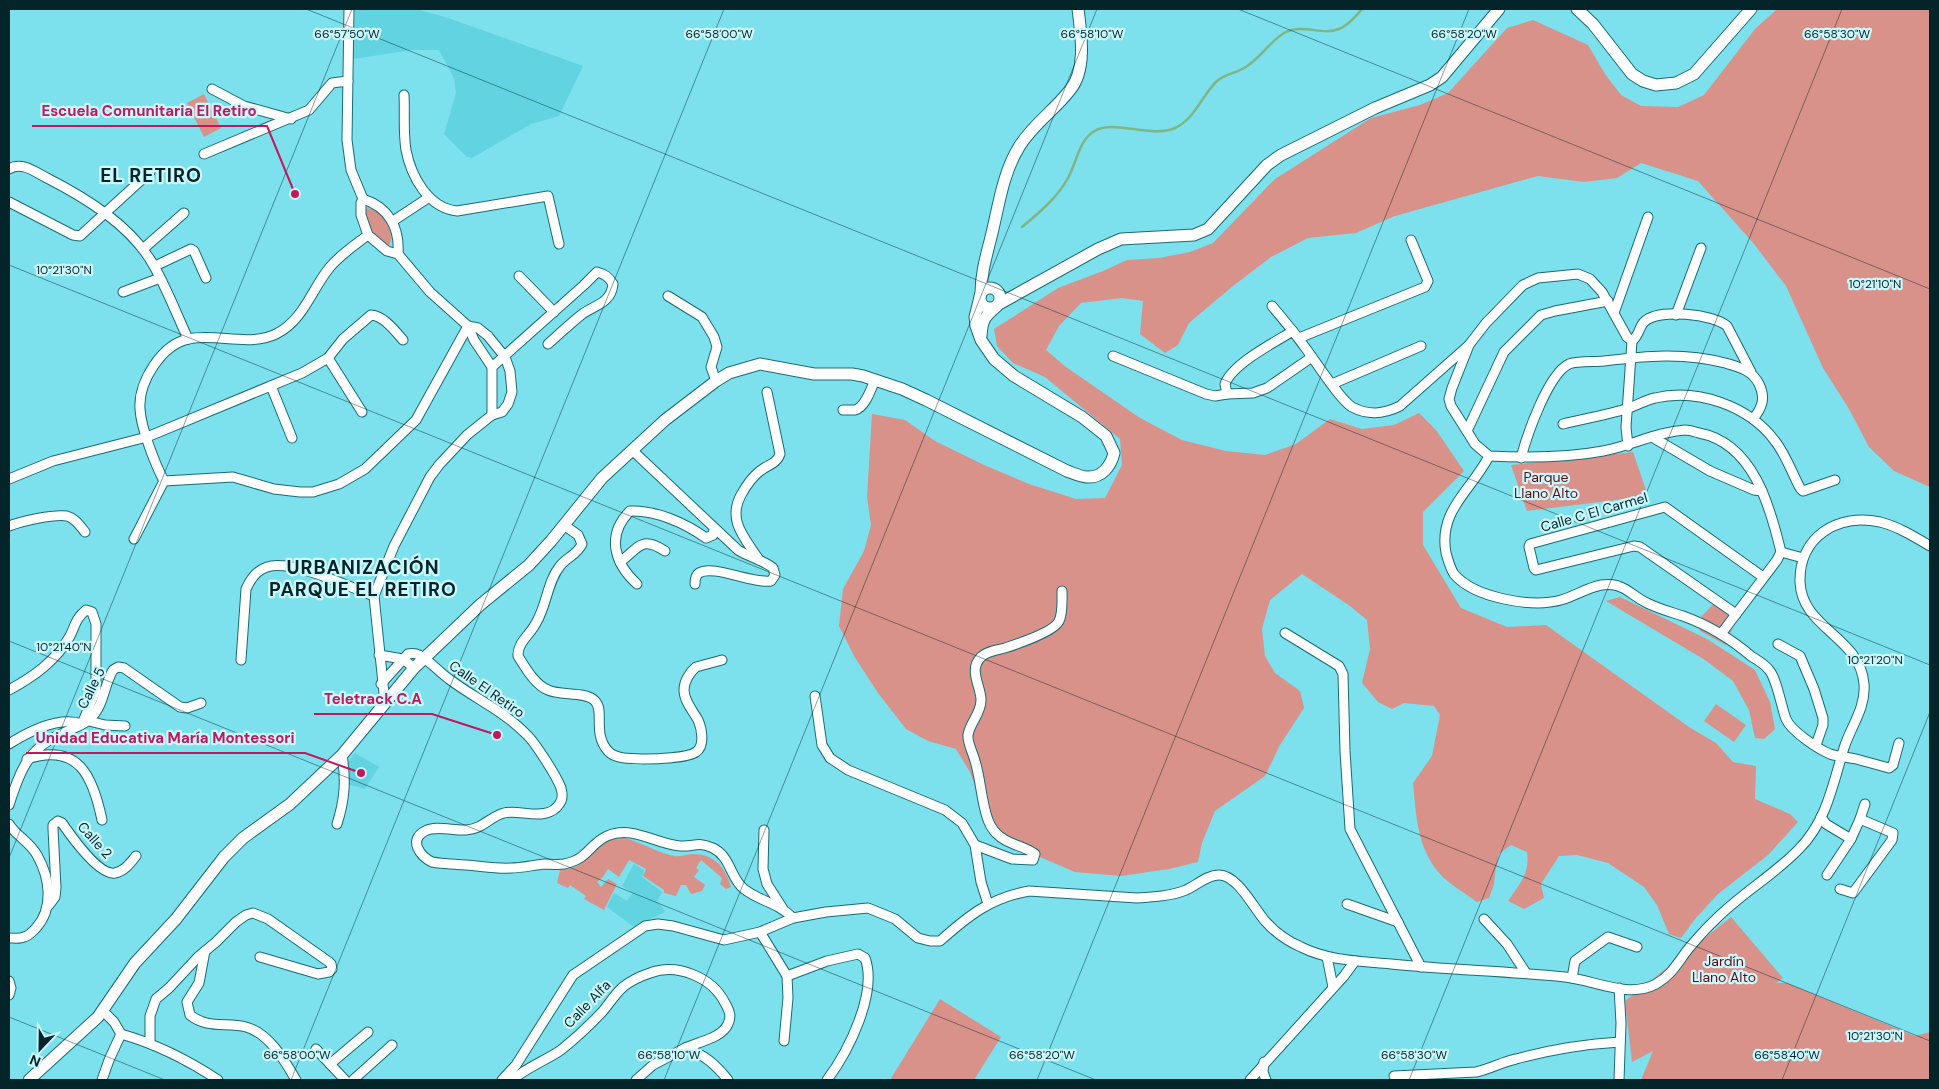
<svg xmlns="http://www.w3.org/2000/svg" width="1939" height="1089" font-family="'DM Sans',sans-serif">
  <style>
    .built { fill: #62d3e1 }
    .green { fill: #d9928a }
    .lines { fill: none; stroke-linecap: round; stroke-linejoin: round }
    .stream { stroke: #80b584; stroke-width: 2.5 }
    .minor-casing { stroke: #186c75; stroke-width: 11 }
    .tertiary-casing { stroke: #186c75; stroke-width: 13 }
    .minor { stroke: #fff; stroke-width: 9 }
    .tertiary { stroke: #fff; stroke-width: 11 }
    .ticks { fill: none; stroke: #032428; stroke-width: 1; stroke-opacity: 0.45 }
    .labels { text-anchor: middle; stroke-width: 4.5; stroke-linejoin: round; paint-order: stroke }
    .park-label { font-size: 14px; fill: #620b0d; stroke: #caf8fe }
    .street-label { font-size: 14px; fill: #032428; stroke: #caf8fe }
    .district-label { font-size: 19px; font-weight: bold; letter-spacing: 1px; fill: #032428; stroke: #caf8fe }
    .ticks-label { font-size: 12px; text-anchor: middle; fill: #032428; stroke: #caf8fe; stroke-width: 4.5; stroke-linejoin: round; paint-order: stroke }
    .leader { fill: none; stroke: #c2185b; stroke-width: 2 }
    .callout-dot { fill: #c2185b; stroke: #caf8fe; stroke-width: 2 }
    .callout-label { font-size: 15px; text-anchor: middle; font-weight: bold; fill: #c2185b; stroke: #caf8fe; stroke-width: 4.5; stroke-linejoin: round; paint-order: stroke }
  </style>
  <rect width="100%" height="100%" fill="#7ce0ed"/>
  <!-- built -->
  <g class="built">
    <polygon points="355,9 416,9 448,18 583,66 559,116 531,124 472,158 467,157 444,134 456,93 454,78 439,50 412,50 353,59"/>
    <polygon points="355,753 379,767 365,789 347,784 348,762"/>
    <polygon points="634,864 644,870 642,877 662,892 657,902 662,906 665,912 634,927 607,907 614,893 627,901 633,893 622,886"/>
  </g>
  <!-- green -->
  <g class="green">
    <path d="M1777,9H1930V487L1894,471L1869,447L1849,409L1823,368L1786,286L1754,244L1698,181L1641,163L1617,178L1584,182L1538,176L1395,216L1356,233L1308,238L1271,257L1233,286L1189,323L1178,345L1165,353L1140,334L1143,301L1122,298L1081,303L1059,326L1046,350L1066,367L1140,418L1182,440L1226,451L1265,455L1296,444L1330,419L1362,429L1394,425L1419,413L1436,430L1464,471L1423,512V545L1461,608L1507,627L1546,625L1689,727L1716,743L1733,762L1756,766L1755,799L1790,814L1798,822L1768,855L1718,894L1695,919L1681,938L1669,934L1657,905L1644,887L1608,863L1577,855L1559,856L1541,884L1544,898L1524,909L1508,901C1520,883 1530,874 1527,852L1511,845L1499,854L1495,873L1494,884L1489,898L1477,902C1465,893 1450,885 1440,874C1417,848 1416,815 1413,783L1432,756L1440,715L1434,706L1404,703L1392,709L1378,702L1362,683L1370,649L1367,620L1350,606L1302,574L1270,600L1262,629L1265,656L1275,673L1300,691L1304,708L1280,745L1265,776L1215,811L1202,843L1198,862L1169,869L1121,876L1075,872L1007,843L981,802L970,772L956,749L928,741L906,729L878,693L854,656L839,626L843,589L864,551L871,525L867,497L872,414L905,420L935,441L984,465L1029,484L1076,499L1105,498L1122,465L1120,439L1045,377L1013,363L997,346L994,329L1058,288L1103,271L1127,260L1159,258L1190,252L1213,243L1275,179L1371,118L1420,105L1448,93L1507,28L1533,20L1588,45L1605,74L1621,95L1641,106L1678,107L1704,95L1755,29Z"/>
    <polygon points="204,94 221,128 204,137 187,103"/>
    <path d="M367,208C381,209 397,233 389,245L385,246C374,235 367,227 365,211Z"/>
    <polygon points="1633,452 1648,496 1527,511 1511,465"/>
    <polygon points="1620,597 1707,639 1755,670 1770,702 1775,729 1764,739 1755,738 1749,710 1733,681 1705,660 1606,601"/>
    <polygon points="1715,602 1737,616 1726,645 1700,631 1701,617"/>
    <polygon points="1716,704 1746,725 1734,742 1704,721"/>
    <path d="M624,838C641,842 660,854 675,856C681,857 688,854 694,854C715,854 726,869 731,887L726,889L720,884L722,878L701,860L696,868L699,870L694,877L705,885L702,891L691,894L686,885H681L676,896L664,893V890L643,876L646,869L629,860L619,877L608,869L603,877L597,882L601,887L608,879L617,884L604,910L584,899L586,896L570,885L568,888L557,883L560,870C588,868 585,854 604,843C610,839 617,839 624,838Z"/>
    <polygon points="1731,917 1783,978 1776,983 1787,983 1915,1036 1930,1032 1930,1080 1641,1080 1653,1051 1632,1062 1625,1001"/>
    <polygon points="940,999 1001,1037 974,1080 890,1080"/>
  </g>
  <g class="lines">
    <!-- stream -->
    <path class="stream" d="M1022,227C1039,213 1057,198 1068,178C1076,164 1079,141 1093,132C1112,118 1150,139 1175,128C1195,119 1202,95 1217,81C1225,74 1236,73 1244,68C1260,59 1269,42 1284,33C1303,23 1321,36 1339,29C1348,26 1356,16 1362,9"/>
    <defs>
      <g id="minor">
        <polyline points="349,9 347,140 351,170 363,199 361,203 361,215 368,235 387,251 398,254 430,292 468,326 474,340 492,367 492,415"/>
        <polyline points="212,89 244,106 291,119"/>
        <path d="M404,95C405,113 403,132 406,150C411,176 428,208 457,211L548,196L559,244"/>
        <polyline points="204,154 309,110 332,83 348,81"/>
        <path d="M9,169C22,161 35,172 47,178C86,198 132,226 154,266C167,289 177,315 188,339"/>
        <path d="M363,199C388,207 400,227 398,254"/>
        <polyline points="9,202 73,235 80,236 150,172"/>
        <polyline points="393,221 428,198"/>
        <path d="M368,235C355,245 340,255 330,267C311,290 304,320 276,334C249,347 216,333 189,339C162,344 138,382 140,409C141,428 155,464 164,481L233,477L274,489L300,492H313L339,484L365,469L416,420L468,326L478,328L488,336L505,357L510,371L512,392L508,404L502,412L492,415L467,435L439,465L430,477L394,546L374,596L385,703"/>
        <polyline points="143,249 184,213"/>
        <polyline points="155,266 191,249 194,251 206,278"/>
        <polyline points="519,276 554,312"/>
        <polyline points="123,292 160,278"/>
        <polyline points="668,296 702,317 714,337 717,347 711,367 716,381"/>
        <path d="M1272,306C1283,319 1294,332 1304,346C1314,359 1340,400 1352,407C1369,416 1384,414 1400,406L1469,345"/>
        <polyline points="1614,313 1648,217"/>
        <polyline points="1676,315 1701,248"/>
        <path d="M1293,331C1275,342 1232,364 1225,384L1227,394L1253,393L1267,388L1312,357"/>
        <polyline points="1299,338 1425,287 1428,281 1411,240"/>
        <path d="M1632,341C1639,336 1639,327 1644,322C1658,308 1714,314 1727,326L1751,372"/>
        <polyline points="1113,356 1206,394 1215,396 1227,394"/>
        <polyline points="328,358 362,412"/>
        <path d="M492,367L584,285L597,272C605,274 609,277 613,284C611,304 594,305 581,315C570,324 559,334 548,344"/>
        <polyline points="1332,384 1421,346"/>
        <polyline points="271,386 292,438"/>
        <path d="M843,410C846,410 852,410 855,410C866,407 871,388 875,380"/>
        <path d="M1563,424C1584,419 1606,415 1626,409C1636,406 1645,400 1655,398C1698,388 1749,406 1775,441C1786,455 1792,473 1800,488L1803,491L1835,480"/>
        <polyline points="1467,431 1504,352 1541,315 1555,311 1608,301"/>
        <polyline points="1652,437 1710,471 1754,490 1762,491"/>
        <path d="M1628,446L1626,427L1632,341L1627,337L1602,292L1590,279L1578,274L1538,278L1523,285L1486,323L1469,345L1452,388L1449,399L1451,406L1475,444L1489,456C1527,458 1566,458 1603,451C1631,446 1656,432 1685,430C1690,430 1695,432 1699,433C1753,443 1770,506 1781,552L1777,560L1721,634"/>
        <path d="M632,450L738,550C749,557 763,560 773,568L775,575L771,581C752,584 713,564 699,573C696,575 695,580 695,584"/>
        <path d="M1489,456C1472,490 1438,510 1446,553C1448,560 1450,568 1454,574C1474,598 1532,608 1561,600C1582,594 1603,576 1625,589C1633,594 1639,599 1647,603C1659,609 1671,612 1683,616C1708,625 1731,639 1751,656C1757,660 1765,664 1769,670C1777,679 1781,706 1786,719C1791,731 1818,749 1830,754C1838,757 1848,757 1856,759C1867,762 1878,765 1889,768L1893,765L1899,743"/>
        <path d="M1521,458C1527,435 1548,374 1569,364C1576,361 1595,362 1604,361C1646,356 1683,352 1725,363C1739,367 1752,370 1759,384C1766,398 1762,408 1753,419"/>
        <path d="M9,479L53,461L147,437L302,373L328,358L343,339L371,315C384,316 395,331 403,340"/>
        <path d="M564,525L578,535L582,544C577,555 567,557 560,566C547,582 547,605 536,623C530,635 517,643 518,656C525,667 535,685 548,690C560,696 586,691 595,701C605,711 592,733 608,751C616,760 633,758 644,759C655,759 688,758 696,752C705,746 702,729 698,720C693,711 684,701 684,690C684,681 690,672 696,667L722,660"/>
        <path d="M9,526C22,521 53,514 67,516C75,518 80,526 85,532"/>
        <polyline points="134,539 164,481"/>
        <polyline points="1781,552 1803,558"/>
        <path d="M759,560C745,538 727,521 741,495C746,486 752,477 760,471C767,465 777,464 780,454L767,392"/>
        <path d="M620,562C639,548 641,535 665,551"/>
        <path d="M637,584C614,563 606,535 630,511C656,510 685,523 706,538L713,535L714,529"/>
        <polyline points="1736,614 1640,547 1634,546 1536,570 1534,568 1529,547 1530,544 1665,507 1763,577"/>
        <polyline points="1285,633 1339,666 1343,674 1345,751 1350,829 1421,967"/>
        <polyline points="1778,644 1800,656 1814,689 1823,718 1823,725 1816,745"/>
        <polyline points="379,655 403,659 414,668"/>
        <path d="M241,660L246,589C250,580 257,570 267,567C292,559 349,587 374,596"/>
        <path d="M381,684L408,654C413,653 415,653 419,655C430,661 439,672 449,679C474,698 504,711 526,734C535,742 557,777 561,788C562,792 563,799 560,803C548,823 521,809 504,813C489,817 483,829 466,830C454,831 436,825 425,831C408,840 420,856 432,862C443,864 454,864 466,865C481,866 496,869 511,868C522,868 533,865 545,864C551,864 557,865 564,864C589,859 589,844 607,836C633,825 655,844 680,846C695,847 697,841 713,848C731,857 730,878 744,889C761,902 777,902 793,918"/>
        <path d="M9,690C33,677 56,661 70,636C75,626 76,618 86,610L92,612L96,624V690L82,724"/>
        <polyline points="815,696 822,745 830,758 848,770 945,810 962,823 975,845 981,882 988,904"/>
        <polyline points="89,721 105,725 125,726"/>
        <path d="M9,744C28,732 59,716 82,724"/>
        <path d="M27,759C79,742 93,777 102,820"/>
        <path d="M9,805C19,773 28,748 61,734C70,729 84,726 91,718C104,705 104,685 113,670L118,667L124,668L180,707L187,708L201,703"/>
        <polyline points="1821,817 1826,824 1851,839 1860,819 1893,833 1892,840 1853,893 1840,889"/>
        <polyline points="1860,819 1865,804"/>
        <path d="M9,824C16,836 29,841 37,855C50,878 54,908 36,928C33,931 29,936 24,937C20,939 14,938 9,938"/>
        <path d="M337,824C345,799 346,780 342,755"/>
        <polyline points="764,830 763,869 767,884 783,909"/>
        <path d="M975,845L1012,859L1033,860L1035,854C1023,845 1007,845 996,833C992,829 990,825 988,820C981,801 981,780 975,761C973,753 967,742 968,735C970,722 981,714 981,700C981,686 968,670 981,657C987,651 997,650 1005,648C1017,644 1054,632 1059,621C1063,613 1062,600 1062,591"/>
        <polyline points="1827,875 1851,839"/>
        <polyline points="1347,904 1398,922"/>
        <path d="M49,905L55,897L56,888L53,829V825L58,821L62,823C71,836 99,876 115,873C125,871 130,863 136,856"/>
        <polyline points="1484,919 1507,944 1526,973"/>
        <polyline points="760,932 787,976 788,998 784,1041"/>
        <path d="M205,951L199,983L187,1002L190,1015C207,1029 227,1022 246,1027C269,1033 285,1061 296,1080"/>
        <polyline points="1327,957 1333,987"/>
        <path d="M787,976L827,961L858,954L865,958C878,993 848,1052 827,1080"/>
        <polyline points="1572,978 1575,961 1608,937 1637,947"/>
        <polyline points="9,981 11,988 9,995"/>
        <polyline points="1619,988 1621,1023 1619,1080"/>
        <path d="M121,1034C156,1044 188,1060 218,1080"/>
        <polyline points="150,1042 150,1016 156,999 169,988 198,957 216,942 236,922 246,915 253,913 268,919 329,962 331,964 332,969 329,972 318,974 260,957"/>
        <polyline points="316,1049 330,1064"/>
        <polyline points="1264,1062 1263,1072 1266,1080"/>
        <path d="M1394,1076L1476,1072C1490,1069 1502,1062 1516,1059C1549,1050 1586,1044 1620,1042"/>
        <polyline points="102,1080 109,1060 121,1034 114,1022 103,1011"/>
        <polyline points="345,1080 330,1064 368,1032"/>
        <polyline points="353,1080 392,1045"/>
        <path d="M502,1080L516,1065L573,975L645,926L658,924L673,926L724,940L760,932L793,918L826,912L868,908L895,919L918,938L930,941H940C968,916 990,898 1029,891L1137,898C1154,897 1171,896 1186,890C1197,885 1207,875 1219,875C1238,875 1254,909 1266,922C1276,933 1287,941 1301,947C1329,961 1360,961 1391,964C1449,970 1507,971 1565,977C1594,980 1628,999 1656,984C1672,975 1678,962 1689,948C1697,939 1705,929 1714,921C1740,894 1773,876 1799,849C1827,821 1833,783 1844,748C1851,726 1866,708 1864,684C1860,636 1802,629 1800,582C1799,537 1837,513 1880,522C1897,526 1915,537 1930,546"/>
        <path d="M512,1080C527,1067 545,1061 561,1050C576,1038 590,1025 603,1011C609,1004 615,994 623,987C629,982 641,976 650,973C677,963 712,977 725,1003C729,1010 732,1016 728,1024C722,1038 698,1042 685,1048"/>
        <path d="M636,1080L653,1065L685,1048C704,1054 716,1065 728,1080"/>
        <polyline points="1250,1080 1344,976 1355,961"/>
      </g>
      <g id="tertiary">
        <polyline points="1577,9 1593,24 1632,74 1643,81 1656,85 1676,83 1694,74 1751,9"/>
        <circle cx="990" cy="298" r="10"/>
        <path d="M981,293C981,272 987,254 992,233C999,204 1003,173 1019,147C1033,124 1055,110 1070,90C1087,70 1081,33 1078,9"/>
        <polyline points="999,304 1098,249 1121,239 1194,235 1208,229 1267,165 1281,155 1375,108 1430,85 1442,77 1499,9"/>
        <path d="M981,336C982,320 984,317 997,306"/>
        <path d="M29,1080L98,1017L135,963L176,919L224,857L243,838L290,804L342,755L414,668L480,605L529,565L551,541L602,478L665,420L716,381L729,373L760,364L814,374H852L863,376L902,389L926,400L1067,471C1073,473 1081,477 1087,477C1102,478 1111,466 1114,453L1106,436L1082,417L1014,376L994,359L981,340L976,326L975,317L980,297"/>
      </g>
    </defs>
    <!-- minor casing -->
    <use href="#minor" class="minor-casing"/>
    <!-- tertiary casing -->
    <use href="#tertiary" class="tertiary-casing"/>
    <!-- minor -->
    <use href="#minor" class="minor"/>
    <!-- tertiary -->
    <use href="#tertiary" class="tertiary"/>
  </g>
  <!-- ticks -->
  <path class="ticks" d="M306,9L1930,665M1238,9L1930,289M9,265L1930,1041M9,641L1096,1080M9,858L352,9M9,1017L165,1080M291,1080L724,9M664,1080L1097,9M1037,1080L1469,9M1409,1080L1842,9M1782,1080L1930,712"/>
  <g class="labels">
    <!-- park labels -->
    <g class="park-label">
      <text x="1546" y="482">Parque<tspan x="1546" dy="16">Llano Alto</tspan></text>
      <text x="1724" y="966">Jardín<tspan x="1724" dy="16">Llano Alto</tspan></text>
    </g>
    <!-- street labels -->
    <g class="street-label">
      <text transform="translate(1594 512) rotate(-16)" y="5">Calle C El Carmel</text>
      <text transform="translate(91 688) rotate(-64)" y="5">Calle 5</text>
      <text transform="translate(487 689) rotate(35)" y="5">Calle El Retiro</text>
      <text transform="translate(95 840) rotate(48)" y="5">Calle 2</text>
      <text transform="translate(587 1004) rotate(-46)" y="5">Calle Alfa</text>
    </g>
    <!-- district labels -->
    <g class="district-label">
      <text x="151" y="182">EL RETIRO</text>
      <text x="363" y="574">URBANIZACIÓN<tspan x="363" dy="22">PARQUE EL RETIRO</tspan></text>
    </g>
  </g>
  <g class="ticks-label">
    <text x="1464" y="38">66°58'20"W</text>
    <text x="347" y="38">66°57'50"W</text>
    <text x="719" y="38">66°58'00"W</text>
    <text x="1092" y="38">66°58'10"W</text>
    <text x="1837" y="38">66°58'30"W</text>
    <text x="64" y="274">10°21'30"N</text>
    <text x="1875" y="288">10°21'10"N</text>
    <text x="64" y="651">10°21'40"N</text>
    <text x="1875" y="664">10°21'20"N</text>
    <text x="1875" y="1040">10°21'30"N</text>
    <text x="297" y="1059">66°58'00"W</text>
    <text x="669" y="1059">66°58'10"W</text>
    <text x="1042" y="1059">66°58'20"W</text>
    <text x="1414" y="1059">66°58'30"W</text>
    <text x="1787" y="1059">66°58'40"W</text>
  </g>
  <!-- callouts -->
  <path class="leader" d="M295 194L267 126H32M497 735L432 714H314M361 773L305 753H26"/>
  <g class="callout-dot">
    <circle cx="295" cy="194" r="5"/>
    <circle cx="497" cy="735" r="5"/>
    <circle cx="361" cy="773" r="5"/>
  </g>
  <g class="callout-label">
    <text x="149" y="116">Escuela Comunitaria El Retiro</text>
    <text x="373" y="704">Teletrack C.A</text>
    <text x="165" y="743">Unidad Educativa María Montessori</text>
  </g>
  <!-- border -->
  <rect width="1939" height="1089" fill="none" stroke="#032428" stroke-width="20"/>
  <!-- north arrow -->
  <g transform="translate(40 1049) rotate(202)" stroke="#caf8fe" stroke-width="4" paint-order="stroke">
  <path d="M0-4L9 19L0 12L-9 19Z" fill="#032428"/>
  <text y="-8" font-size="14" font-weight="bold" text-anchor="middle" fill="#032428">N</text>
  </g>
</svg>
